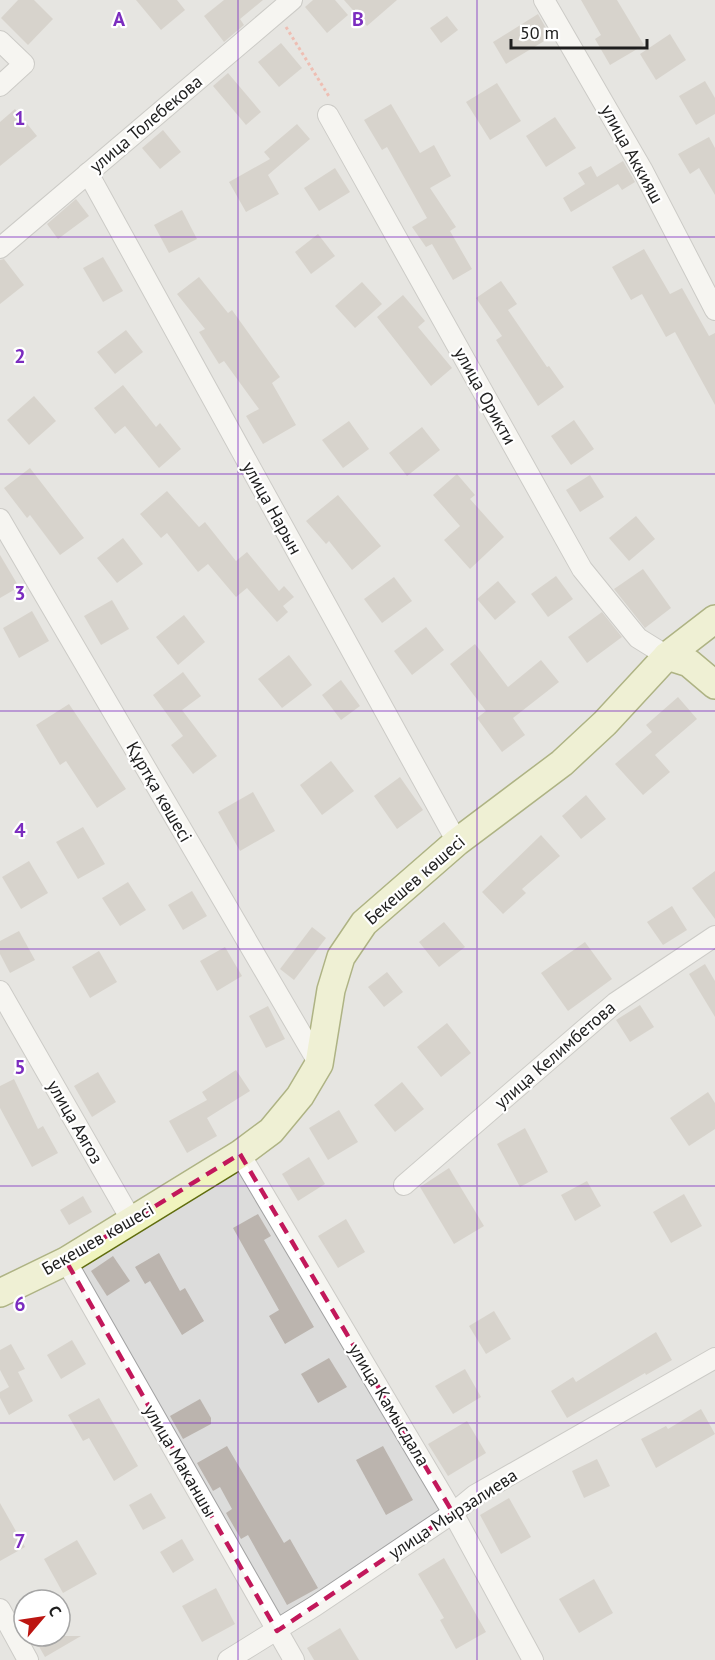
<svg xmlns="http://www.w3.org/2000/svg" width="715" height="1660" font-family="'PT Sans',sans-serif">
  <style>
    .residential { fill: #dcdcdb; fill-rule: evenodd }
    .building { fill: #bbb4ae }
    .lines { fill: none; stroke-linecap: round; stroke-linejoin: round }
    .street-casing { stroke: #a2a2a2; stroke-width: 22 }
    .secondary-casing { stroke: #606d0e; stroke-width: 30 }
    .path { stroke: #ee8677; stroke-width: 3; stroke-dasharray: 3 3; stroke-linecap: butt }
    .street { stroke: #fff; stroke-width: 20 }
    .secondary { stroke: #f0f4be; stroke-width: 27 }
    .marked { fill: none; stroke: #c2185b; stroke-width: 4.5; stroke-dasharray: 12 8; stroke-linejoin: round }
    .grid { fill: none; stroke: #7b2cbf; stroke-width: 1.5; stroke-opacity: 0.55 }
    .labels { text-anchor: middle; stroke-width: 4.5; stroke-linejoin: round; paint-order: stroke }
    .street-label { font-size: 18px; fill: #1e1e1e; stroke: #fff }
    .grid-label { font-size: 20px; text-anchor: middle; font-weight: bold; fill: #7b2cbf; stroke: #fff; stroke-width: 4.5; stroke-linejoin: round; paint-order: stroke }
  </style>
  <rect width="100%" height="100%" fill="#eeece5"/>
  <!-- residential -->
  <path class="residential" d="M0,0H715V1660H0ZM24,1600H60V1636H24Z"/>
  <!-- building -->
  <g class="building">
    <polygon points="18,0 34,0 53,19 28,45 1,18"/>
    <polygon points="136,0 177,0 185,10 161,30"/>
    <polygon points="224,0 263,0 240,19 244,25 224,42 204,16"/>
    <polygon points="313,0 335,0 348,15 327,33 305,7"/>
    <polygon points="344,0 397,0 367,26"/>
    <polygon points="581,0 617,0 644,45 610,65 595,39 601,35"/>
    <polygon points="538,14 551,37 506,64 493,42"/>
    <polygon points="447,16 458,30 441,43 430,28"/>
    <polygon points="670,34 686,60 656,80 640,54"/>
    <polygon points="281,43 302,68 279,87 258,62"/>
    <polygon points="228,73 261,112 246,125 213,86"/>
    <polygon points="705,81 715,98 715,114 696,125 679,96"/>
    <polygon points="497,83 521,121 490,140 466,102"/>
    <polygon points="391,104 420,153 434,145 451,176 430,188 456,227 450,231 472,269 453,280 432,244 426,247 412,227 427,218 387,147 382,150 364,120"/>
    <polygon points="15,109 37,136 0,166 0,122"/>
    <polygon points="555,117 576,148 546,167 526,136"/>
    <polygon points="297,124 310,139 268,175 279,194 246,212 229,182 270,159 264,152"/>
    <polygon points="163,130 181,152 160,169 142,148"/>
    <polygon points="709,137 715,148 715,195 699,168 690,174 678,154"/>
    <polygon points="623,161 635,182 622,190 618,184 571,212 563,198 585,184 578,173 591,166 597,177"/>
    <polygon points="335,168 350,192 319,211 304,188"/>
    <polygon points="76,199 89,216 58,239 47,224"/>
    <polygon points="182,210 197,239 169,253 154,225"/>
    <polygon points="318,234 335,256 311,274 295,252"/>
    <polygon points="644,249 670,294 682,288 709,336 715,333 715,405 675,332 666,337 642,294 631,300 612,267"/>
    <polygon points="103,257 123,291 103,302 83,268"/>
    <polygon points="4,259 24,285 0,304 0,260"/>
    <polygon points="199,277 228,313 232,310 280,377 272,383 296,425 263,444 246,416 259,409 224,361 219,364 199,332 205,329 177,294"/>
    <polygon points="501,281 517,304 508,310 547,367 549,366 564,387 538,406 496,340 502,336 476,298"/>
    <polygon points="362,282 382,304 355,328 335,306"/>
    <polygon points="403,295 425,321 418,327 452,368 431,386 377,317"/>
    <polygon points="126,330 143,352 115,374 97,352"/>
    <polygon points="123,385 156,427 160,423 181,449 159,468 125,426 115,434 94,408"/>
    <polygon points="34,396 56,421 29,445 7,420"/>
    <polygon points="574,420 594,449 571,465 551,436"/>
    <polygon points="349,421 369,449 343,468 322,440"/>
    <polygon points="422,427 440,450 407,476 389,453"/>
    <polygon points="30,468 84,538 60,555 30,515 27,518 4,488"/>
    <polygon points="457,474 475,495 470,499 504,537 470,569 444,540 460,526 433,495"/>
    <polygon points="590,475 604,497 580,512 566,490"/>
    <polygon points="167,491 199,527 205,522 236,561 247,552 279,591 284,586 294,597 283,606 288,612 277,622 247,588 236,597 208,564 198,572 167,533 161,538 140,514"/>
    <polygon points="338,495 381,546 352,570 329,541 326,544 306,521"/>
    <polygon points="636,516 655,539 629,561 609,538"/>
    <polygon points="123,538 143,564 117,583 97,558"/>
    <polygon points="0,555 19,587 0,598"/>
    <polygon points="643,569 671,608 645,628 614,589"/>
    <polygon points="556,576 573,599 548,617 531,594"/>
    <polygon points="394,577 412,601 382,623 364,599"/>
    <polygon points="498,581 516,602 495,620 477,599"/>
    <polygon points="112,600 129,629 101,645 84,616"/>
    <polygon points="32,611 49,641 19,658 3,628"/>
    <polygon points="602,612 622,637 587,663 568,637"/>
    <polygon points="184,615 205,642 178,665 156,637"/>
    <polygon points="426,627 444,650 412,675 394,651"/>
    <polygon points="475,644 508,687 541,660 559,682 513,718 525,735 502,752 477,718 486,711 450,664"/>
    <polygon points="289,655 312,685 282,708 258,679"/>
    <polygon points="183,672 201,696 182,710 217,756 193,774 171,745 183,736 153,695"/>
    <polygon points="341,680 360,706 341,720 322,695"/>
    <polygon points="678,697 697,719 655,755 670,772 643,795 615,764 652,732 646,725"/>
    <polygon points="69,704 126,789 97,808 66,761 60,765 36,725"/>
    <polygon points="331,761 354,791 322,815 300,785"/>
    <polygon points="400,777 423,810 397,829 374,796"/>
    <polygon points="253,792 275,831 240,851 218,812"/>
    <polygon points="586,795 606,819 581,839 562,816"/>
    <polygon points="83,827 105,864 78,879 56,842"/>
    <polygon points="541,835 560,856 522,889 526,893 503,914 482,892"/>
    <polygon points="29,861 48,893 21,909 2,877"/>
    <polygon points="715,871 715,919 692,888"/>
    <polygon points="128,882 146,910 120,926 102,898"/>
    <polygon points="192,891 207,916 183,930 168,905"/>
    <polygon points="672,906 687,930 663,945 647,922"/>
    <polygon points="444,922 465,947 439,967 419,942"/>
    <polygon points="312,927 326,938 294,980 280,969"/>
    <polygon points="19,931 35,960 10,973 0,954 0,941"/>
    <polygon points="585,942 612,979 568,1011 541,973"/>
    <polygon points="225,947 242,976 217,991 200,961"/>
    <polygon points="99,951 117,982 90,998 72,967"/>
    <polygon points="705,964 715,981 715,1017 689,974"/>
    <polygon points="387,972 403,992 384,1007 368,987"/>
    <polygon points="640,1005 654,1027 630,1042 616,1020"/>
    <polygon points="268,1006 285,1039 266,1048 249,1016"/>
    <polygon points="447,1023 471,1053 441,1077 417,1047"/>
    <polygon points="236,1070 250,1091 207,1118 217,1136 187,1153 169,1121 207,1100 202,1092"/>
    <polygon points="98,1072 116,1102 92,1117 74,1086"/>
    <polygon points="14,1079 38,1129 43,1126 58,1153 32,1167 0,1108 0,1086"/>
    <polygon points="402,1082 424,1109 395,1132 374,1105"/>
    <polygon points="708,1092 715,1103 715,1129 689,1146 670,1118"/>
    <polygon points="339,1110 358,1142 328,1160 309,1128"/>
    <polygon points="525,1128 548,1172 520,1187 497,1144"/>
    <polygon points="309,1157 325,1184 298,1201 282,1174"/>
    <polygon points="449,1168 484,1226 454,1244 420,1187"/>
    <polygon points="587,1181 601,1206 575,1221 561,1195"/>
    <polygon points="684,1194 702,1226 671,1243 653,1212"/>
    <polygon points="83,1196 92,1212 69,1225 60,1210"/>
    <polygon points="258,1214 271,1236 264,1240 314,1327 285,1344 269,1316 279,1310 233,1228"/>
    <polygon points="346,1219 365,1252 338,1268 318,1236"/>
    <polygon points="159,1253 180,1291 185,1288 204,1321 182,1335 150,1281 145,1284 135,1267"/>
    <polygon points="113,1256 130,1281 107,1296 91,1271"/>
    <polygon points="494,1311 511,1339 486,1354 469,1326"/>
    <polygon points="656,1332 672,1360 646,1375 645,1373 567,1418 551,1391 573,1377 576,1382"/>
    <polygon points="72,1340 86,1364 61,1379 47,1355"/>
    <polygon points="11,1344 25,1369 18,1372 33,1401 9,1415 0,1398 0,1392 9,1387 0,1370 0,1350"/>
    <polygon points="329,1358 347,1387 318,1403 301,1374"/>
    <polygon points="465,1369 481,1397 453,1414 435,1386"/>
    <polygon points="99,1398 138,1466 114,1481 89,1438 83,1441 68,1415"/>
    <polygon points="200,1399 211,1418 211,1424 183,1439 170,1416"/>
    <polygon points="701,1409 715,1434 656,1468 641,1439 666,1426 668,1429"/>
    <polygon points="467,1421 486,1453 448,1476 428,1444"/>
    <polygon points="227,1446 284,1543 290,1539 318,1588 287,1605 248,1535 241,1539 226,1513 232,1509 220,1487 213,1491 197,1463"/>
    <polygon points="383,1446 413,1500 386,1515 356,1460"/>
    <polygon points="597,1459 610,1486 584,1498 572,1471"/>
    <polygon points="151,1493 166,1518 143,1530 129,1505"/>
    <polygon points="509,1498 531,1537 501,1554 480,1515"/>
    <polygon points="0,1503 25,1547 0,1561"/>
    <polygon points="182,1539 194,1560 173,1573 160,1552"/>
    <polygon points="77,1540 97,1574 63,1593 44,1559"/>
    <polygon points="444,1558 486,1632 456,1649 440,1620 444,1618 418,1574"/>
    <polygon points="594,1579 613,1613 579,1633 559,1599"/>
    <polygon points="216,1588 235,1624 202,1642 182,1606"/>
    <polygon points="340,1628 359,1660 314,1660 307,1648"/>
    <polygon points="33,1636 81,1636 45,1657"/>
  </g>
  <g class="lines">
    <defs>
      <g id="street">
        <polyline points="544,0 643,171 715,310"/>
        <polyline points="0,41 24,64 0,86"/>
        <polyline points="328,115 582,569 638,638 667,656"/>
        <polyline points="88,173 457,842"/>
        <polyline points="0,248 292,0"/>
        <polyline points="0,519 319,1064"/>
        <polyline points="0,991 132,1221"/>
        <polyline points="240,1154 453,1513 533,1660"/>
        <polyline points="404,1185 615,1003 715,936"/>
        <polyline points="66,1261 294,1660"/>
        <polyline points="0,1609 28,1660"/>
        <polyline points="228,1660 315,1606 453,1513 475,1495 715,1358"/>
      </g>
      <g id="secondary">
        <polyline points="667,656 689,663 715,685"/>
        <polyline points="0,1293 66,1261 240,1154 271,1131 300,1096 319,1064 331,990 341,957 364,923 457,842 562,763 605,723 667,656 715,619"/>
      </g>
    </defs>
    <!-- street casing -->
    <use href="#street" class="street-casing"/>
    <!-- secondary casing -->
    <use href="#secondary" class="secondary-casing"/>
    <!-- path -->
    <polyline class="path" points="286,27 330,98"/>
    <!-- street -->
    <use href="#street" class="street"/>
    <!-- secondary -->
    <use href="#secondary" class="secondary"/>
  </g>
  <!-- marked area -->
  <path d="M0 0H715V1660H0ZM240,1154L453,1513L277,1631L66,1261Z" fill="#eeece5" fill-opacity=".55" fill-rule="evenodd"/>
  <path class="marked" d="M240,1154L453,1513L277,1631L66,1261Z"/>
  <!-- grid -->
  <path class="grid" d="M238,0V1660M477,0V1660M0,237H715M0,474H715M0,711H715M0,949H715M0,1186H715M0,1423H715"/>
  <g class="labels">
    <!-- street labels -->
    <g class="street-label">
      <text transform="translate(146 124) rotate(-40)" y="6">улица Толебекова</text>
      <text transform="translate(632 154) rotate(61)" y="6">улица Аккияш</text>
      <text transform="translate(485 396) rotate(61)" y="6">улица Орикти</text>
      <text transform="translate(272 508) rotate(61)" y="6">улица Нарын</text>
      <text transform="translate(159 792) rotate(60)" y="6">Құртқа көшесі</text>
      <text transform="translate(415 880) rotate(-41)" y="6">Бекешев көшесі</text>
      <text transform="translate(555 1055) rotate(-41)" y="6">улица Келимбетова</text>
      <text transform="translate(75 1122) rotate(60)" y="6">улица Аягоз</text>
      <text transform="translate(98 1239) rotate(-30)" y="6">Бекешев көшесі</text>
      <text transform="translate(389 1405) rotate(59)" y="6">улица Камысдала</text>
      <text transform="translate(180 1461) rotate(60)" y="6">улица Маканшы</text>
      <text transform="translate(453 1514) rotate(-33)" y="6">улица Мырзалиева</text>
    </g>
  </g>
  <g class="grid-label">
    <text x="119" y="26">A</text>
    <text x="358" y="26">B</text>
    <text x="20" y="125">1</text>
    <text x="20" y="363">2</text>
    <text x="20" y="600">3</text>
    <text x="20" y="837">4</text>
    <text x="20" y="1074">5</text>
    <text x="20" y="1311">6</text>
    <text x="20" y="1548">7</text>
  </g>
  <!-- north arrow -->
  <g transform="translate(42 1618) rotate(61)"><circle r="28" fill="#ffffff" stroke="#a5a5a5" stroke-width="1.5"/>
  <path d="M0-4.5L10 22L0 15L-10 22Z" fill="#bc1511"/>
  <text y="-9" font-size="16" font-weight="bold" text-anchor="middle" fill="#1e1e1e">С</text>
  </g>
  <!-- scale -->
  <path d="M511 39v9h136v-9" fill="none" stroke="#1e1e1e" stroke-width="3"/>
  <text x="520" y="39" font-size="18" fill="#1e1e1e" stroke="#ffffff" stroke-width="4.5" paint-order="stroke">50 m</text>
</svg>
